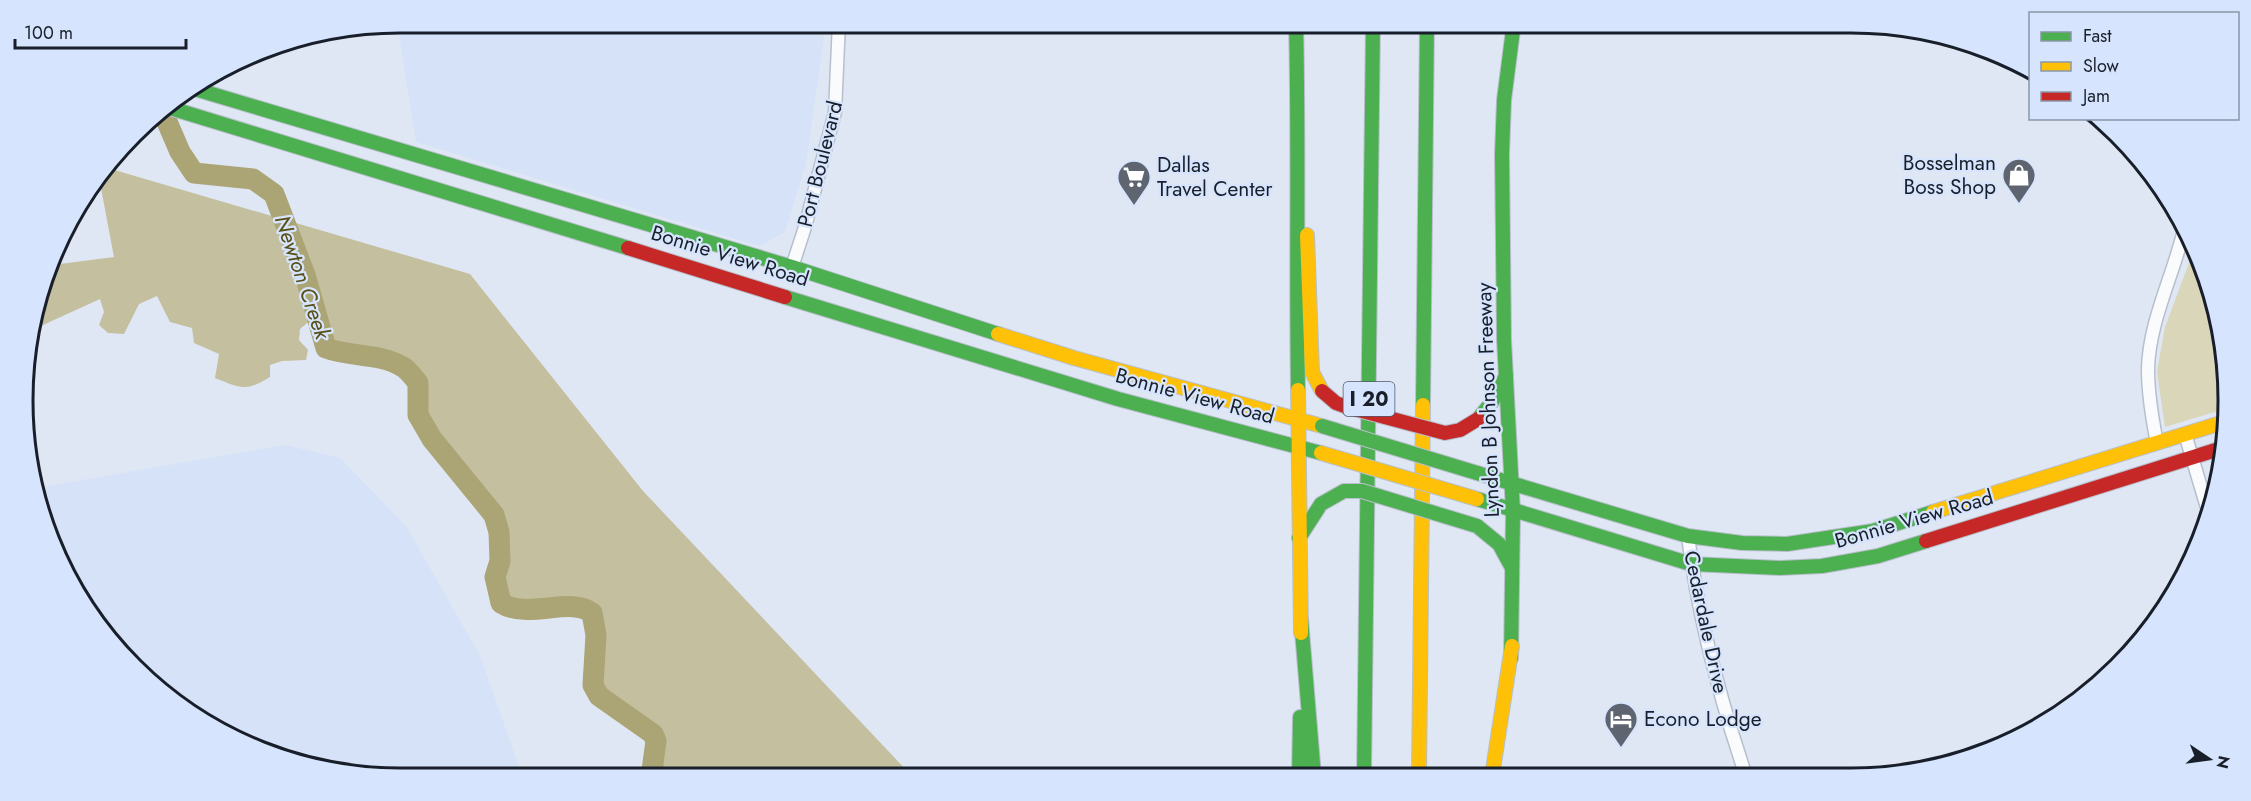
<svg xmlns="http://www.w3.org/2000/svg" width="2251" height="801" font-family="Jost,sans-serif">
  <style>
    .built { fill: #d5e2f8 }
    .green { fill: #dad6b9 }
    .forest { fill: #c4bf9e }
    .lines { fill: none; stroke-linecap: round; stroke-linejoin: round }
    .river { stroke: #aba475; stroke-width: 21 }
    .street-casing { stroke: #b8bfcb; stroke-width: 15 }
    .fast-casing { stroke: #b8bfcb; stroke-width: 16 }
    .slow-casing { stroke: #b8bfcb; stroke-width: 16 }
    .jam-casing { stroke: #b8bfcb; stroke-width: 16 }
    .street { stroke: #fafbfd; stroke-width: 12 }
    .fast { stroke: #4caf50; stroke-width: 14 }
    .slow { stroke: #ffc107; stroke-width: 14 }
    .jam { stroke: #c62828; stroke-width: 14 }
    .fast-bridge-casing { stroke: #b8bfcb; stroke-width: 16; stroke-linecap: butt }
    .slow-bridge-casing { stroke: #b8bfcb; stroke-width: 16; stroke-linecap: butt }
    .jam-bridge-casing { stroke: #b8bfcb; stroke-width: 16; stroke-linecap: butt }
    .fast-bridge { stroke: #4caf50; stroke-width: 14 }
    .slow-bridge { stroke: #ffc107; stroke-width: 14 }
    .jam-bridge { stroke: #c62828; stroke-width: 14 }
    .labels { text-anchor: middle; stroke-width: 4.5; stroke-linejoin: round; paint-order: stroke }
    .shield { fill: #d6e5fd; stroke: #525a69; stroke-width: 1.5 }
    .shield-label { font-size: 20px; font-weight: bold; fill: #191f2a }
    .poi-label { font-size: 21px; fill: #191f2a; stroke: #d6e5fd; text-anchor: start }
    .street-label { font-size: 21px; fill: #191f2a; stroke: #d6e5fd }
    .water-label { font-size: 22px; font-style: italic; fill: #584f17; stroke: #d6e5fd }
    .rim { fill: none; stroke: #191f2a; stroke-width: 3 }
  </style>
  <rect width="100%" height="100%" fill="#dfe7f4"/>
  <!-- built -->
  <g class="built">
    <polygon points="397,23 826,23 806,163 785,232 759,246 416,142"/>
    <polygon points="285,445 340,458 406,526 480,656 523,778 401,778 303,766 190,715 86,611 35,498 35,488"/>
  </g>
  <!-- green -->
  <polygon class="green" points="2192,255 2225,351 2221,410 2165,427 2157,372 2165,327"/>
  <!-- forest -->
  <path class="forest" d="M111,169L470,274L643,491L908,772L917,777L648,778V750L652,728L595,680L583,677L592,635L579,600L511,605L494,592V529L487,513L428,442L414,418L415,401L409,385L393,359L331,348L322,339L313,318L300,329L299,340L308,350L306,360L282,361L270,365V377C246,392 240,388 215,378L219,354L194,343L192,328L170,322L157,296L139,304L124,334L108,333L99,325L104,312L100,299L32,330L52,265L114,257L100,183Z"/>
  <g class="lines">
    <!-- river -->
    <path class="river" d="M162,110L180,152L194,173L253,179L274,194L305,275L326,348C349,357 379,353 401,366C408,369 413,377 418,383V415L432,439L494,515L499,532L500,561L495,577L501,603C528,620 571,596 592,613L596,635L593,685L599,696L653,734L656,741L651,778"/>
    <defs>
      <g id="street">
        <polyline points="792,267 805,227 835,112 839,22"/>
        <polyline points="2185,434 2209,514"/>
        <path d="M2157,443C2152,418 2148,394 2148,369C2149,322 2173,276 2184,230"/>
        <path d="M1688,536C1698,617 1720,699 1746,776"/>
      </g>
      <g id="fast">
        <path d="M1296,22C1299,145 1296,267 1298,390"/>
        <polyline points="195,89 792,267 998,334"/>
        <polyline points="167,107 628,248"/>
        <polyline points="785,297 1118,399 1321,453"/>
        <polyline points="1423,405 1427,22"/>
        <polyline points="1478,419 1492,402 1506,376"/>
        <polyline points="1477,473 1688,536 1742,543 1787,544 1873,531 1933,512"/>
        <polyline points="1477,499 1691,564 1780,568 1822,566 1878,556 1926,541"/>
        <polyline points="1477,526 1499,544 1511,566"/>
        <polyline points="1299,538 1321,504"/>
        <polyline points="1301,619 1314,776"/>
        <polyline points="1511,658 1513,511 1504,340 1502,154 1504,100 1514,22"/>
        <polyline points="1364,776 1373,22"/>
        <polyline points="1299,777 1300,717"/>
      </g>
      <g id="slow">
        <polyline points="1307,235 1312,372 1322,391"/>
        <polyline points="998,334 1074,358 1322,426"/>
        <polyline points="1298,390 1301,633"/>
        <polyline points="1933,512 2221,423"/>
        <polyline points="1419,776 1423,405"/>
        <polyline points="1492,776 1512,646"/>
      </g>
      <g id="jam">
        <polyline points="628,248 785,297"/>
        <polyline points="1926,541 2219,449"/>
      </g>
    </defs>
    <!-- street casing -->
    <use href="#street" class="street-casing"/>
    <!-- fast casing -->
    <use href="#fast" class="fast-casing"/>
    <!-- slow casing -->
    <use href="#slow" class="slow-casing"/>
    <!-- jam casing -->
    <use href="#jam" class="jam-casing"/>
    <!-- street -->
    <use href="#street" class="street"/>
    <!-- fast -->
    <use href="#fast" class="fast"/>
    <!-- slow -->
    <use href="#slow" class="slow"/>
    <!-- jam -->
    <use href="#jam" class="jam"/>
    <defs>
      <g id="fast-bridge">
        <polyline points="1322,426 1477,473"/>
        <polyline points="1321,504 1344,491 1362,491 1477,526"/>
      </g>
      <polyline id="slow-bridge" points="1321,453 1477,499"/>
      <polyline id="jam-bridge" points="1322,391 1336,403 1347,407 1445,433 1460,430 1478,419"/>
    </defs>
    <!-- fast-bridge casing -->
    <use href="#fast-bridge" class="fast-bridge-casing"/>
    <!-- slow-bridge casing -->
    <use href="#slow-bridge" class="slow-bridge-casing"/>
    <!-- jam-bridge casing -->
    <use href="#jam-bridge" class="jam-bridge-casing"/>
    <!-- fast-bridge -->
    <use href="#fast-bridge" class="fast-bridge"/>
    <!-- slow-bridge -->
    <use href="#slow-bridge" class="slow-bridge"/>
    <!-- jam-bridge -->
    <use href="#jam-bridge" class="jam-bridge"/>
  </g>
  <!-- icons -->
  <defs>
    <symbol id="shop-pin" viewBox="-11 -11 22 30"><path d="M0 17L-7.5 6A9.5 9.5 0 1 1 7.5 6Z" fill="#5e6571" stroke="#d6e5fd"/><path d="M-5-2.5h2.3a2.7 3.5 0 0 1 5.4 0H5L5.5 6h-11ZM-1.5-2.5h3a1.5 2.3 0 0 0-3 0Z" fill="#fff"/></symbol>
    <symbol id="supermarket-pin" viewBox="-11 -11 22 30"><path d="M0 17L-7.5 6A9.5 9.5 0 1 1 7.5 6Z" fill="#5e6571" stroke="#d6e5fd"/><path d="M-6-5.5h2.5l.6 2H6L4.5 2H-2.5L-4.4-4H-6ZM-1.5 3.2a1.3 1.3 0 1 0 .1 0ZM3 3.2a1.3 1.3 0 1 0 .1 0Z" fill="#fff"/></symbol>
    <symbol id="hotel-pin" viewBox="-11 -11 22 30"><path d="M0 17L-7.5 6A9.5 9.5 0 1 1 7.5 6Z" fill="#5e6571" stroke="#d6e5fd"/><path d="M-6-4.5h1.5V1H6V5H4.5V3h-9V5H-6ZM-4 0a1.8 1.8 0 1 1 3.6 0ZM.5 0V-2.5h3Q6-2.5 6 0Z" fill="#fff"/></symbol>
  </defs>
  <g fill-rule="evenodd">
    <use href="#shop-pin" x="2000" y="156" width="38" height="52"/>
    <use href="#supermarket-pin" x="1115" y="158" width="38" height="52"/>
    <use href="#hotel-pin" x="1602" y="700" width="38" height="52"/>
  </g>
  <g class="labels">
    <!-- shield labels -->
    <rect class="shield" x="1343.5" y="382" width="51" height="34" rx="4.5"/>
    <g class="shield-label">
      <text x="1369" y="406">I 20</text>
    </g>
    <!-- poi labels -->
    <g class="poi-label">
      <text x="1996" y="170" text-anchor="end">Bosselman<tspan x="1996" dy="24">Boss Shop</tspan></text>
      <text x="1157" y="172">Dallas<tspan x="1157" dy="24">Travel Center</tspan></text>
      <text x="1644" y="726">Econo Lodge</text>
    </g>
    <!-- street labels -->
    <g class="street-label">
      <text transform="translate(820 164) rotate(-76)" y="7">Port Boulevard</text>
      <text transform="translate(730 256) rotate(17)" y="7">Bonnie View Road</text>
      <text transform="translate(1195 396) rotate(15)" y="7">Bonnie View Road</text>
      <text transform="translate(1488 400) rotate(-92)" y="7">Lyndon B Johnson Freeway</text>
      <text transform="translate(1914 519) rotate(-16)" y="7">Bonnie View Road</text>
      <text transform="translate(1706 622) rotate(78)" y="7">Cedardale Drive</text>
    </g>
    <!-- water labels -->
    <g class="water-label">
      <text transform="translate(303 277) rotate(71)" y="8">Newton Creek</text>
    </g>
  </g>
  <!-- crop -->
  <path d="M0 0H2251V801H0ZM400 33H1851A367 367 0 0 1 2218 400V401A367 367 0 0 1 1851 768H400A367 367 0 0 1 33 401V400A367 367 0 0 1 400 33Z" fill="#d6e5fd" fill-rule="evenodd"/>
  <path class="rim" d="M400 33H1851A367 367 0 0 1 2218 400V401A367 367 0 0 1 1851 768H400A367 367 0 0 1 33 401V400A367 367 0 0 1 400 33Z"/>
  <!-- legend -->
  <rect x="2029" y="12" width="210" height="108" fill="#d6e5fd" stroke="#8a96a9" stroke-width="1.5"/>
  <rect x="2041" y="32" width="30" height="9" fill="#4caf50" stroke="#8a96a9" stroke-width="1.5"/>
  <text x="2083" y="42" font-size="18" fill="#191f2a">Fast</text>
  <rect x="2041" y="62" width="30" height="9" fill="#ffc107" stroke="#8a96a9" stroke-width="1.5"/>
  <text x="2083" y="72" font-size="18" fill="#191f2a">Slow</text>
  <rect x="2041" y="92" width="30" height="9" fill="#c62828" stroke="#8a96a9" stroke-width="1.5"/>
  <text x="2083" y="102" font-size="18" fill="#191f2a">Jam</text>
  <!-- north arrow -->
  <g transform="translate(2209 759) rotate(103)" stroke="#d6e5fd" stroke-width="4.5" paint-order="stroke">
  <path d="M0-4.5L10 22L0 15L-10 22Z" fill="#191f2a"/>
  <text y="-9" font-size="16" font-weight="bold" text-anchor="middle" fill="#191f2a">N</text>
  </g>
  <!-- scale -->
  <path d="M15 39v9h171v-9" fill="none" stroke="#191f2a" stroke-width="3"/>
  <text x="24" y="39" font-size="18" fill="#191f2a" stroke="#d6e5fd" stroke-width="4.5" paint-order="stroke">100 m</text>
</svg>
